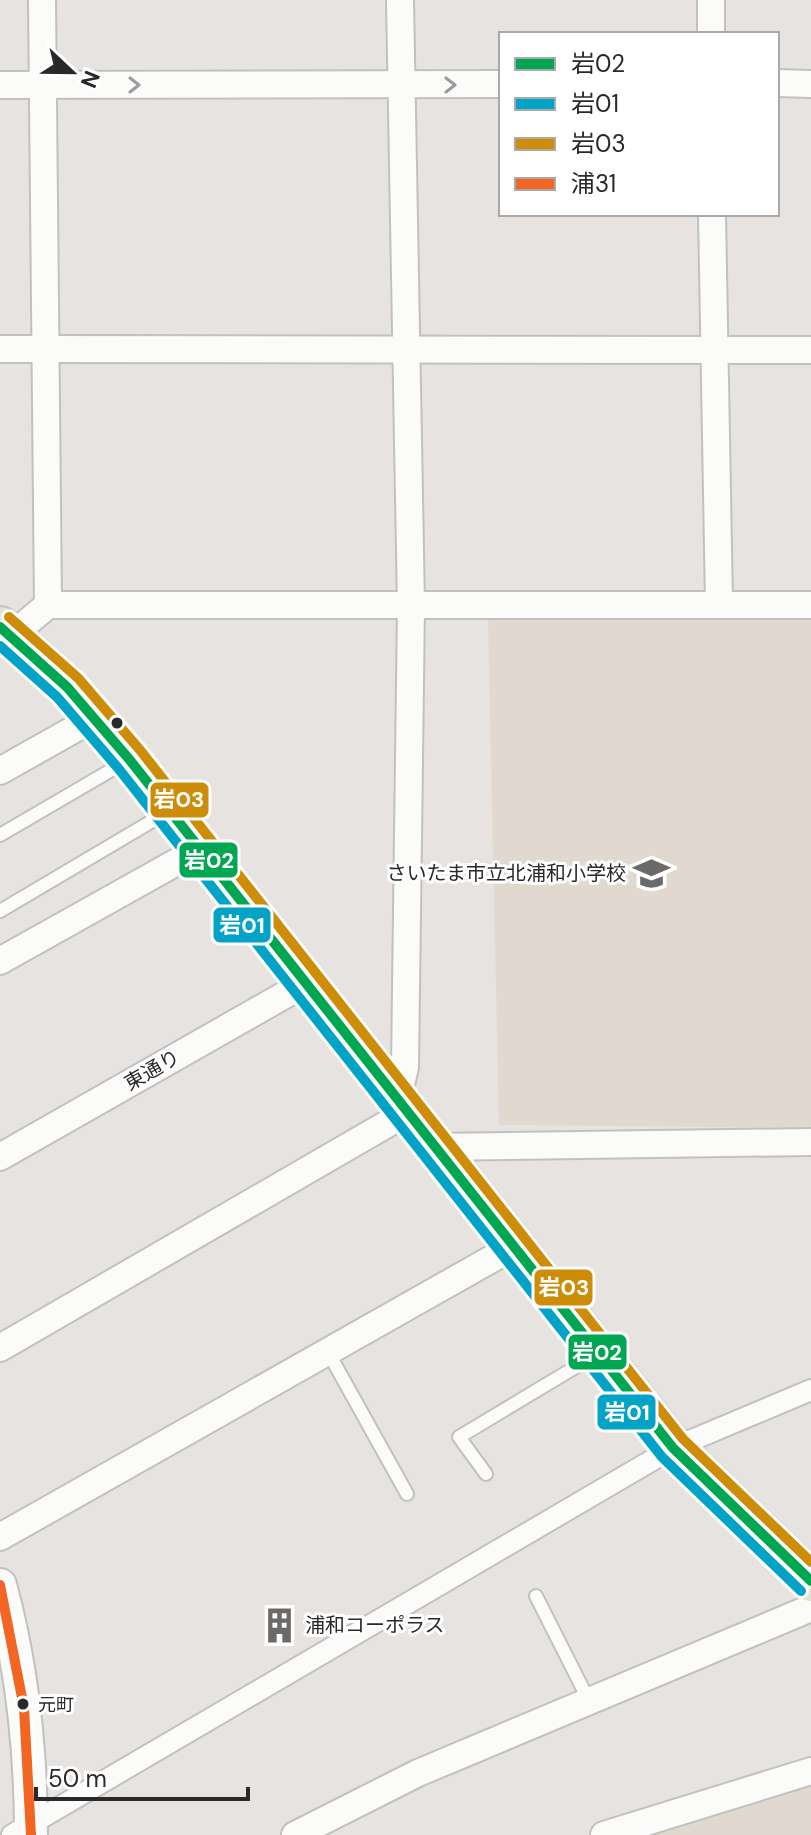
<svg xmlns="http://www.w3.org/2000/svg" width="811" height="1835" font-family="'DM Sans','Noto Sans JP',sans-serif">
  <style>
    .education { fill: #e1d9cf }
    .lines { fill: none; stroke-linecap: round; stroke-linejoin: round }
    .service-casing { stroke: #c1c1c1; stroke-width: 16 }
    .pedestrian-casing { stroke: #c1c1c1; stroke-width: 24 }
    .minor-casing { stroke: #c1c1c1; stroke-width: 30 }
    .tertiary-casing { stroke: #c1c1c1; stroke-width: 36 }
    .primary-casing { stroke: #c3c2c1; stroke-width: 44 }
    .service { stroke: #fbfbfa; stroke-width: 12 }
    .pedestrian { stroke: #fbfbfa; stroke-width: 20 }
    .minor { stroke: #fbfbfa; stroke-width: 26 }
    .tertiary { stroke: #fbfbfa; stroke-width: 32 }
    .primary { stroke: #e4dfd5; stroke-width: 40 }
    .bus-1-casing { stroke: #fff; stroke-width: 16 }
    .bus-2-casing { stroke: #fff; stroke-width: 16 }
    .bus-3-casing { stroke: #fff; stroke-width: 16 }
    .bus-4-casing { stroke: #fff; stroke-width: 16 }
    .bus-1 { stroke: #00a651; stroke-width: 10 }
    .bus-2 { stroke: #02a3c6; stroke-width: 10 }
    .bus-3 { stroke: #ce8d08; stroke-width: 10 }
    .bus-4 { stroke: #f26522; stroke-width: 10 }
    .oneway { stroke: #9c9c9c }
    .bus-dot { fill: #292929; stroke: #fff; stroke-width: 3 }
    .labels { text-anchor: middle; stroke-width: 6; stroke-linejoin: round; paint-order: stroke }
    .bus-label { font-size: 18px; fill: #292929; stroke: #fff; text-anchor: start }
    .poi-label { font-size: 20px; fill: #292929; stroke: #fff; text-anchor: end }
    .street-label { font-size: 20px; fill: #292929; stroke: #fff }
    .line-badge { stroke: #fff; stroke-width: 3 }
    .badge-label { font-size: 22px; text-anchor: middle; font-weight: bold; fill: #fff }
  </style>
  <rect width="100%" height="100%" fill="#e7e3e0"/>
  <!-- education -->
  <g class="education">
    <polygon points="633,618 811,620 811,1128 499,1125 488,619"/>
    <polygon points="811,1784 811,1835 647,1835"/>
  </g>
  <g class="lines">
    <defs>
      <g id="service">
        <polyline points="0,835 125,762"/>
        <polyline points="0,911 164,814"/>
        <polyline points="328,1352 407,1494"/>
        <polyline points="486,1474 459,1437 594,1356"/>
        <polyline points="536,1596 589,1701"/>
      </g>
      <polyline id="pedestrian" points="12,1835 673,1448 811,1390"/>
      <g id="minor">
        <polyline points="42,0 48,605"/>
        <polyline points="711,0 711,34"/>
        <polyline points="777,83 811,84"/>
        <polyline points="0,85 501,84"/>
        <polyline points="712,214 719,604"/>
        <polyline points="0,349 811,350"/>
        <polyline points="11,636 48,605 811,605"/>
        <polyline points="0,771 94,718"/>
        <polyline points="0,961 200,849"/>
        <polyline points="397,1103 405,1067 411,606 400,0"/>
        <polyline points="432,1147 811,1142"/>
        <polyline points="0,1157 304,984"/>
        <polyline points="0,1348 406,1113"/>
        <polyline points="0,1537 511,1248"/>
        <polyline points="295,1835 418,1773 811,1608"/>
        <polyline points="604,1835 811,1771"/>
      </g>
      <path id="tertiary" d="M0,1585C22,1666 31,1750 31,1835"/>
      <polyline id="primary" points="0,627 67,687 129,759 673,1448 811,1581"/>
    </defs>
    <!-- service casing -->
    <use href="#service" class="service-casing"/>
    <!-- pedestrian casing -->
    <use href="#pedestrian" class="pedestrian-casing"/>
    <!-- minor casing -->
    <use href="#minor" class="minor-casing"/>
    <!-- tertiary casing -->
    <use href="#tertiary" class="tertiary-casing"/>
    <!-- primary casing -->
    <use href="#primary" class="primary-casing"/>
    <!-- service -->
    <use href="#service" class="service"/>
    <!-- pedestrian -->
    <use href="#pedestrian" class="pedestrian"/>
    <!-- minor -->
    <use href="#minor" class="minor"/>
    <!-- tertiary -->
    <use href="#tertiary" class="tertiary"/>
    <!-- primary -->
    <use href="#primary" class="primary"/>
    <defs>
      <polyline id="bus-1" points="0,627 67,687 129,759 673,1448 811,1581"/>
      <polyline id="bus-2" points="0,646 57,697 118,768 662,1457 801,1591"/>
      <polyline id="bus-3" points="9,617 78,678 140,750 683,1439 811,1562"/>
      <polyline id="bus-4" points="0,1585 24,1708 31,1835"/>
    </defs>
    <!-- bus-1 casing -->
    <use href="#bus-1" class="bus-1-casing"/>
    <!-- bus-2 casing -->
    <use href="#bus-2" class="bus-2-casing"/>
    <!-- bus-3 casing -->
    <use href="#bus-3" class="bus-3-casing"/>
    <!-- bus-4 casing -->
    <use href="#bus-4" class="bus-4-casing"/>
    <!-- bus-1 -->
    <use href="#bus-1" class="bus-1"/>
    <!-- bus-2 -->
    <use href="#bus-2" class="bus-2"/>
    <!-- bus-3 -->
    <use href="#bus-3" class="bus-3"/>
    <!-- bus-4 -->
    <use href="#bus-4" class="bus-4"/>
  </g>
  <!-- one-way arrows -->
  <defs><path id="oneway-chevron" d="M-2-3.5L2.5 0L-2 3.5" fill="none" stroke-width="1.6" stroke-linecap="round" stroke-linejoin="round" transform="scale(2)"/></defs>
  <g class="oneway">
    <use href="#oneway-chevron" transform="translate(134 85)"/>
    <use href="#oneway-chevron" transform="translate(450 85)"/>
  </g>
  <!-- icons -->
  <defs>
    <symbol id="school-bare" viewBox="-9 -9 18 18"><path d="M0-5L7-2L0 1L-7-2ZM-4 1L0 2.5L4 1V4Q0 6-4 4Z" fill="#6c6a69" stroke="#fff" stroke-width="2.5" paint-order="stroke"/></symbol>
    <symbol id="building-bare" viewBox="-9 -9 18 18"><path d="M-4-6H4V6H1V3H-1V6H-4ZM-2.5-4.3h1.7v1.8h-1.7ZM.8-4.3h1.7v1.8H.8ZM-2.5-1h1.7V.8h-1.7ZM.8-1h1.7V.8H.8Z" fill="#6c6a69" stroke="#fff" stroke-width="2.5" paint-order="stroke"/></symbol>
  </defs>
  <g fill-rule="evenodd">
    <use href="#school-bare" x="626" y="848" width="51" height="51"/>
    <use href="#building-bare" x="254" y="1600" width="51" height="51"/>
  </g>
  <!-- markers -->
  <g class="bus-dot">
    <circle cx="117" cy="723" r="7"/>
    <circle cx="23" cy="1704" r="7"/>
  </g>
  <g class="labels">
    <!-- bus labels -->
    <g class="bus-label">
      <text x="38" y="1711">元町</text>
    </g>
    <!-- poi labels -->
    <g class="poi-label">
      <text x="626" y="880">さいたま市立北浦和小学校</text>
      <text x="305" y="1632" text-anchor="start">浦和コーポラス</text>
    </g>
    <!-- street labels -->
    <g class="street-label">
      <text transform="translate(152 1070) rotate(-30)" y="7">東通り</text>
    </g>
  </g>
  <g class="line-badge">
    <rect x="149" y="781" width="61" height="38" rx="8" fill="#ce8d08"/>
    <rect x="178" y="841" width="61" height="38" rx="8" fill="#00a651"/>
    <rect x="212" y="906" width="60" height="38" rx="8" fill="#02a3c6"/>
    <rect x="533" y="1268" width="61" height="39" rx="8" fill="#ce8d08"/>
    <rect x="567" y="1333" width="61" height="38" rx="8" fill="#00a651"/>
    <rect x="596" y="1393" width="61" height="38" rx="8" fill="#02a3c6"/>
  </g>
  <g class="badge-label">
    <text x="179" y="807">岩03</text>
    <text x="209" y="868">岩02</text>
    <text x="242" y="933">岩01</text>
    <text x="564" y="1295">岩03</text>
    <text x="597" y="1360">岩02</text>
    <text x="627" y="1420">岩01</text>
  </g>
  <!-- legend -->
  <rect x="499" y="32" width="280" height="184" fill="#ffffff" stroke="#a9a9a9" stroke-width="2"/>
  <rect x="515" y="58" width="40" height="12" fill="#00a651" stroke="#a9a9a9" stroke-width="2"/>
  <text x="571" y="72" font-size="24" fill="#292929">岩02</text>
  <rect x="515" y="98" width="40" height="12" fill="#02a3c6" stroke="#a9a9a9" stroke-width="2"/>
  <text x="571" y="112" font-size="24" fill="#292929">岩01</text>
  <rect x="515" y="138" width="40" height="12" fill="#ce8d08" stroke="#a9a9a9" stroke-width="2"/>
  <text x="571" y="152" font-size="24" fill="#292929">岩03</text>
  <rect x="515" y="178" width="40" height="12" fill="#f26522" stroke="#a9a9a9" stroke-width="2"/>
  <text x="571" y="192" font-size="24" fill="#292929">浦31</text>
  <!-- north arrow -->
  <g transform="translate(72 72) rotate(112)" stroke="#ffffff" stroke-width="6" paint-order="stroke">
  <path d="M0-6L14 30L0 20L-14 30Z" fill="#292929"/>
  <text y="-12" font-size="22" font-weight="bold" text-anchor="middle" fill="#292929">N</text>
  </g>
  <!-- scale -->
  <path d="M36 1787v12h212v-12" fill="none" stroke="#292929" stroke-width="4"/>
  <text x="48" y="1787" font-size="24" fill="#292929" stroke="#ffffff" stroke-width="6" paint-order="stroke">50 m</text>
</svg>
